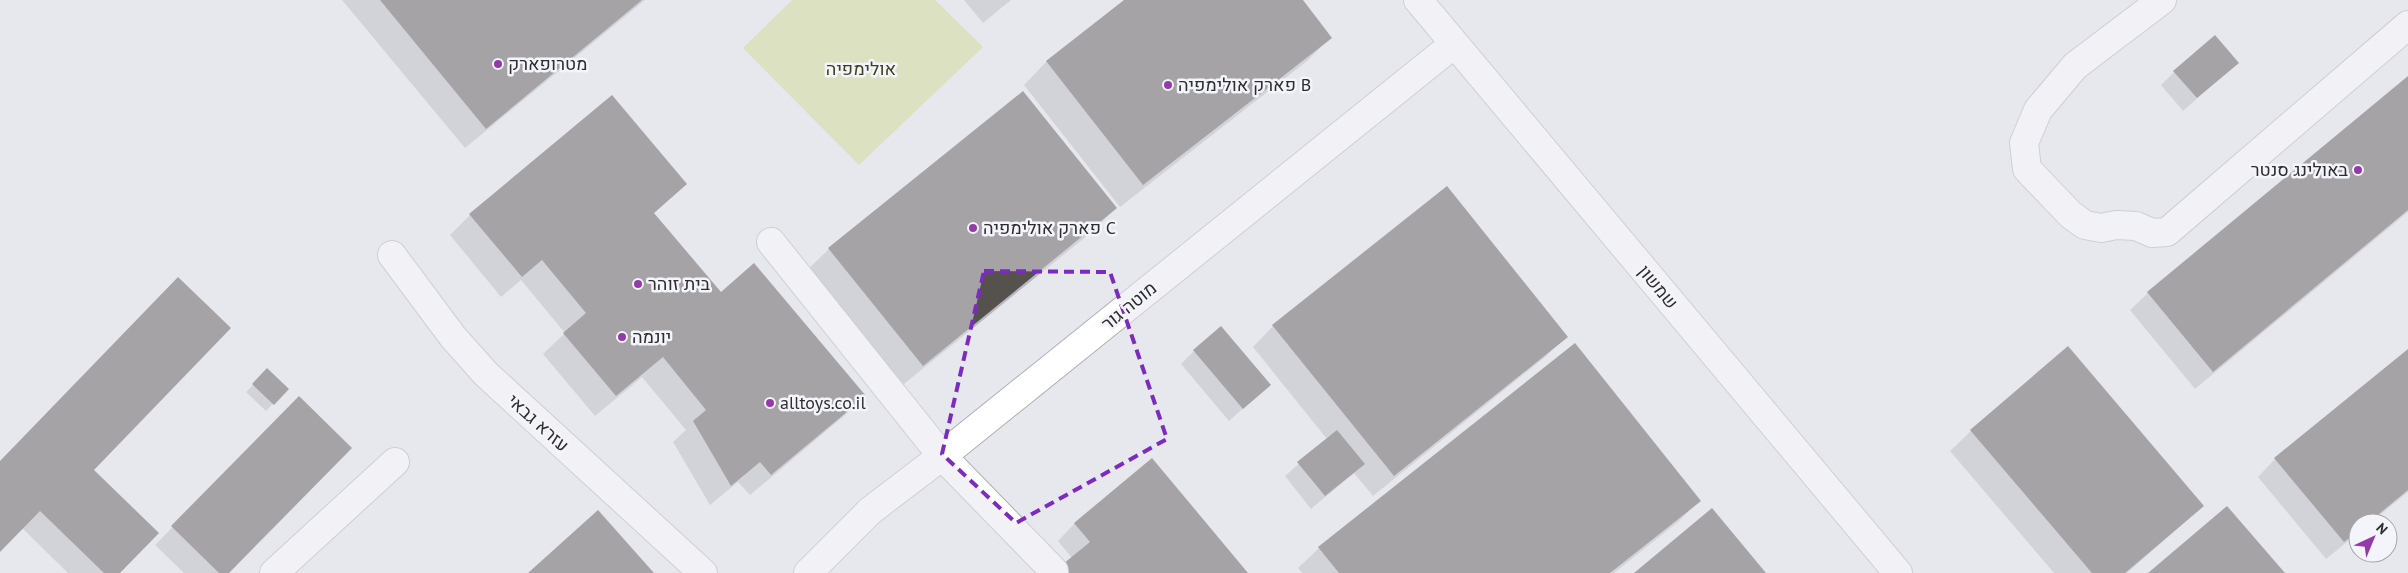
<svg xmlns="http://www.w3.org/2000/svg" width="2408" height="573" font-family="'PT Sans',Heebo,sans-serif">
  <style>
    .green { fill: #cdd989 }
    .shadow { fill: #0003 }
    .building { fill: #55514c }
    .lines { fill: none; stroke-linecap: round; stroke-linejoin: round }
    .minor-casing { stroke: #afafb6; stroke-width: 30 }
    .minor { stroke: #fff; stroke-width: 28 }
    .marked { fill: none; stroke: #7b2cbf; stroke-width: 4; stroke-dasharray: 10 6; stroke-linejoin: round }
    .poi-dot { fill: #933ca9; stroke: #f4f4fb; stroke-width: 2 }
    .labels { text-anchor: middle; stroke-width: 5; stroke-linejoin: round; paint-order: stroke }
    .poi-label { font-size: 18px; fill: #2e2e31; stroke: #f4f4fb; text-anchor: start }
    .park-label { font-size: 18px; fill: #3d421d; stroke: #f4f4fb }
    .street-label { font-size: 18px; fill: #2e2e31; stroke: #f4f4fb }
  </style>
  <rect width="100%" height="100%" fill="#e7e7ee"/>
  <!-- green -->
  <polygon class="green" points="792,0 935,0 983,47 859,165 743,48"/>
  <!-- shadow -->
  <g class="shadow">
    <polygon points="342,0 645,0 465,148"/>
    <polygon points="964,0 1011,0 983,23"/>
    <polygon points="1126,0 1301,0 1330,38 1307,61 1120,207 1024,85 1047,61"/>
    <polygon points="2237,63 2183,111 2161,85 2174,72"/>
    <polygon points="2408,78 2408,212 2195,389 2130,310 2148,293"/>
    <polygon points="1023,93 1116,208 1093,231 899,388 805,272 829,249"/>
    <polygon points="685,184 653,214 720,294 864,396 844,416 750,495 738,482 710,505 673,442 686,430 642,377 595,416 543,354 565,333 521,280 501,297 450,235 470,215"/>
    <polygon points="1273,326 1566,337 1545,357 1373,496 1354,473 1311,509 1285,476 1327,439 1253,347"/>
    <polygon points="1575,345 1699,501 1679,521 1614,573 1302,573 1298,568 1319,548"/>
    <polygon points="1194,351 1269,385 1229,421 1181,364"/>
    <polygon points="2408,351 2408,492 2370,523 2358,523 2358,533 2326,559 2258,477 2275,459"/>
    <polygon points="268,370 287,389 266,411 246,392"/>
    <polygon points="299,398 228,573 184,573 155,545"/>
    <polygon points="1971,431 2203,506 2127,573 2054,573 1950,451"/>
    <polygon points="0,462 92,470 118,573 68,573 22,528 0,550"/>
    <polygon points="1075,523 1247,573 1072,558 1058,541"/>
  </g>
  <!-- building -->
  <g class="building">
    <polygon points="380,0 642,0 486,129"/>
    <polygon points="1124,0 1303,0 1332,38 1143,185 1046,61"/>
    <polygon points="2215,35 2239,63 2197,98 2173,71"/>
    <polygon points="2408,76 2408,210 2213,372 2147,292"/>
    <polygon points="1023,91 1117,208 923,366 828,248"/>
    <polygon points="612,95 687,184 654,213 721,292 754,263 866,396 771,475 760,462 731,486 693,421 706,410 663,357 616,396 563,333 586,313 542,260 522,277 469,214"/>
    <polygon points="1447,186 1568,337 1394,476 1272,325"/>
    <polygon points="178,277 231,328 94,470 159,533 120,573 104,573 40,511 0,552 0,461"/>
    <polygon points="1221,326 1271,385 1243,409 1193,350"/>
    <polygon points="1575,343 1701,501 1610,573 1339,573 1318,547"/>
    <polygon points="2068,346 2204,506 2125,573 2092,573 1970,430"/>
    <polygon points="2408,349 2408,490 2368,523 2358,523 2358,531 2344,542 2274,458"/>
    <polygon points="267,368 289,389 274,405 252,384"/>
    <polygon points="299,396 352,448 229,573 219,573 171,526"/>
    <polygon points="1337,430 1365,464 1325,496 1297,462"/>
    <polygon points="1152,458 1248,573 1052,573 1090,542 1074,523"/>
    <polygon points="2227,506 2285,573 2148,573"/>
    <polygon points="1712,508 1766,573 1634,573"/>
    <polygon points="598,510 654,573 528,573"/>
  </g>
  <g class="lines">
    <defs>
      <g id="minor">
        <polyline points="1418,0 1898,573"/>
        <polyline points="2162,0 2075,66 2038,110 2024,143 2027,169 2071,215 2085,225 2101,228 2116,225 2136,226 2152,233 2167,232 2408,25"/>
        <polyline points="771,242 942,456 1054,571"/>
        <polyline points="392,255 453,337 486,374 703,573"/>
        <polyline points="274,573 395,462"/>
        <polyline points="808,573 870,511 942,456 1454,44"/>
      </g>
    </defs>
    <!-- minor casing -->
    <use href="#minor" class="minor-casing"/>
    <!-- minor -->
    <use href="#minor" class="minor"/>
  </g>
  <!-- marked area -->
  <path d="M0 0H2408V573H0ZM984,271L1110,272L1167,439L1016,523L942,454Z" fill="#e7e7ee" fill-opacity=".55" fill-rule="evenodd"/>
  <path class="marked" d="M984,271L1110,272L1167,439L1016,523L942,454Z"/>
  <!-- markers -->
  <g class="poi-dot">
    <circle cx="498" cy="64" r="5"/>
    <circle cx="1168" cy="85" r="5"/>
    <circle cx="2358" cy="170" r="5"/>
    <circle cx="973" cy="228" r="5"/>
    <circle cx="638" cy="284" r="5"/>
    <circle cx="622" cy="337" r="5"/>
    <circle cx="770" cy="403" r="5"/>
  </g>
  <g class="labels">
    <!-- poi labels -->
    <g class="poi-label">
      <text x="508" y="70">מטרופארק</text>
      <text x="1178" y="91">פארק אולימפיה B</text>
      <text x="2348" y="176" text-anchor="end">באולינג סנטר</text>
      <text x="983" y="234">פארק אולימפיה C</text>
      <text x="648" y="290">בית זוהר</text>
      <text x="632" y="343">יונמה</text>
      <text x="780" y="409">alltoys.co.il</text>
    </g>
    <!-- park labels -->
    <g class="park-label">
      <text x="861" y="75">אולימפיה</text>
    </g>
    <!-- street labels -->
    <g class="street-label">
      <text transform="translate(1658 287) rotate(50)" y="6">שמשון</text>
      <text transform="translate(1129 306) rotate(-39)" y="6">מוטה גור</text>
      <text transform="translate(538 423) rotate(42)" y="6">עזרא גבאי</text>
    </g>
  </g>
  <!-- north arrow -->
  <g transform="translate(2373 538) rotate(44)"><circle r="24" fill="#f4f4fb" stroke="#a5a5aa"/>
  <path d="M0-4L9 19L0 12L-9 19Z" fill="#933ca9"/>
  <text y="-8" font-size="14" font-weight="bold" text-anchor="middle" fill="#2e2e31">N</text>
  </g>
</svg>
